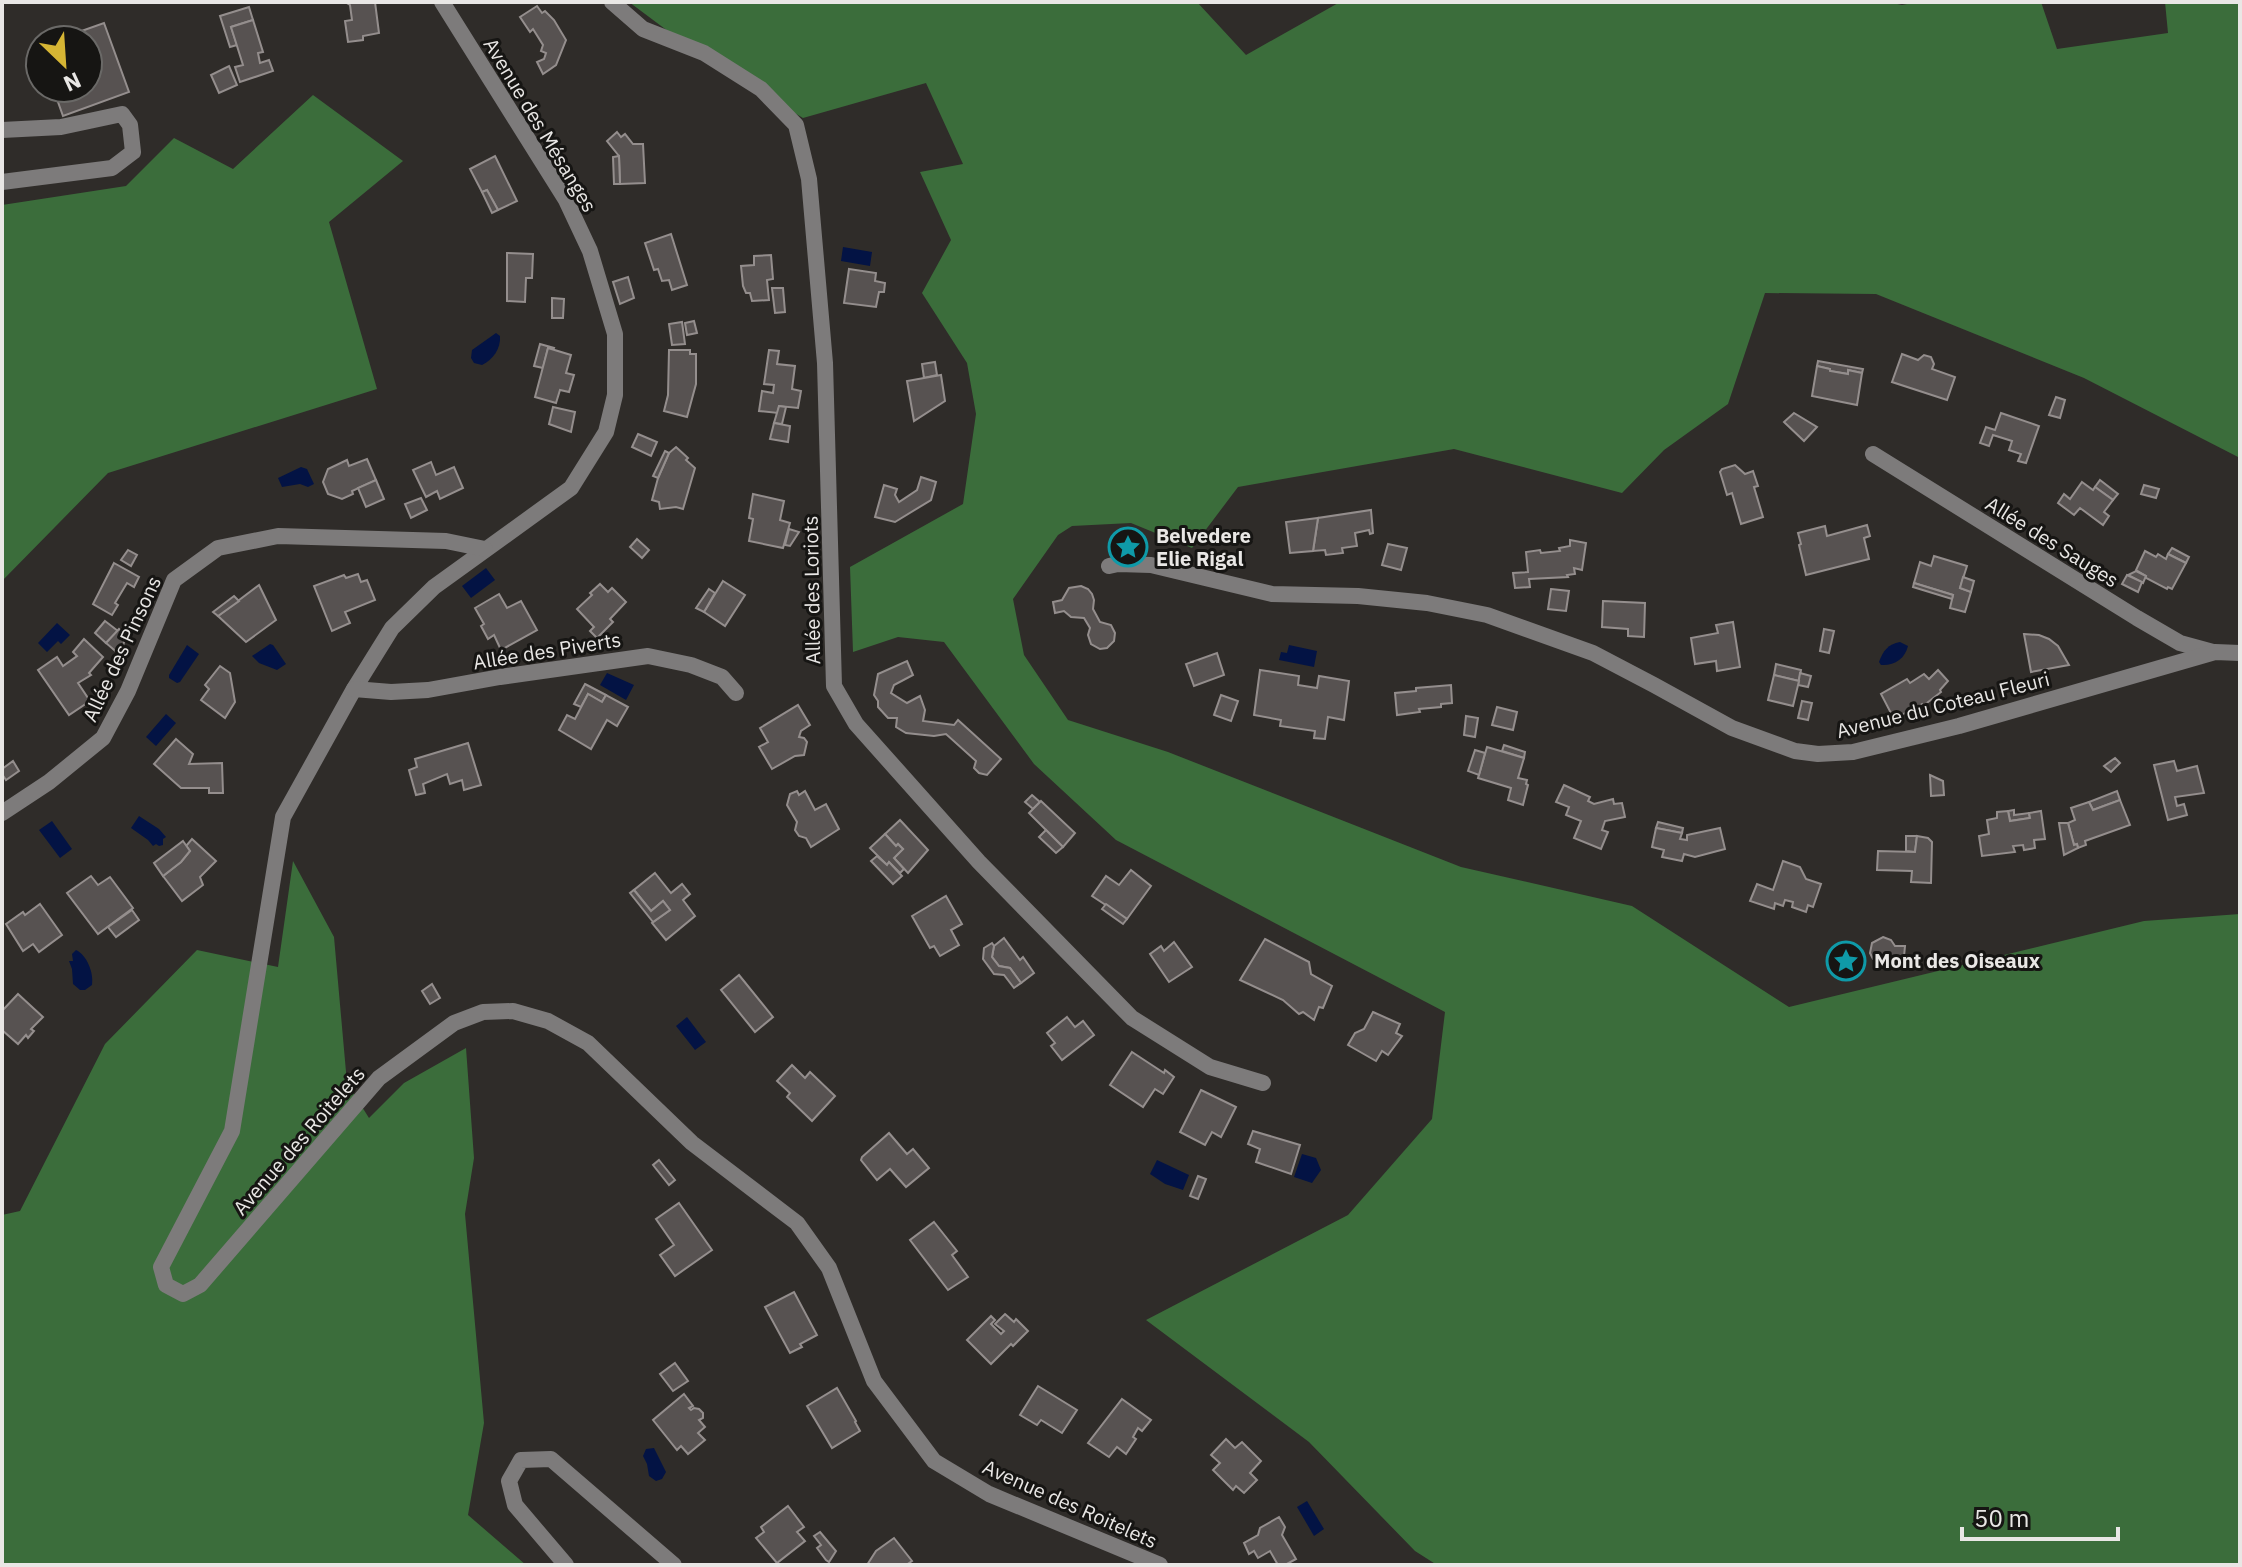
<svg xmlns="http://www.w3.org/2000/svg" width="2242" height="1567" font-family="'IBM Plex Sans',sans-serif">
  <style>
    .forest { fill: #3b6d3b }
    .water { fill: #031344 }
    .building { fill: #575251; stroke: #948e8d; stroke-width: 2 }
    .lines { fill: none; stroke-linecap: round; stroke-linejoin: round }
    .street { stroke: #7d7b7b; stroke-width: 16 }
    .labels { text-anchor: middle; stroke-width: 6; stroke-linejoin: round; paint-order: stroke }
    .street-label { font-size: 20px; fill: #e9e7e5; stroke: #161513 }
    .poi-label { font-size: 20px; font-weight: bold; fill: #e9e7e5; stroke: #161513; text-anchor: start }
  </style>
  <rect width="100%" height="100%" fill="#2f2c29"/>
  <!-- forest -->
  <g class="forest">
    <polygon points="629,2 1197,2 1246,55 1340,2 1888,2 1902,5 1917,2 2041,2 2057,49 2168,33 2165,2 2240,2 2240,458 2084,378 1876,294 1765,293 1728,404 1664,450 1622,493 1454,449 1238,487 1192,548 1131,523 1072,526 1058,535 1013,599 1024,655 1068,720 1168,752 1461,867 1632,906 1789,1007 2144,921 2240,914 2240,1565 1437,1565 1415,1551 1309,1442 1146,1320 1348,1215 1432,1119 1445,1012 1116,840 1034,764 944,642 898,637 853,652 850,567 963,504 976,414 967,363 922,293 951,240 920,172 963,164 926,83 803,118 708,61"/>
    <polygon points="313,95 403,161 329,222 377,389 108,473 2,581 2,205 126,186 174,138 233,169"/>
    <polygon points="293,861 334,937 347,1083 369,1118 404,1083 466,1048 474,1158 465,1214 484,1423 468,1515 526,1565 2,1565 2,1215 20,1211 105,1044 197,950 278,967"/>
  </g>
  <!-- water -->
  <g class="water">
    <polygon points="843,247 872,252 870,266 841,261"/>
    <path d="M496,333L500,336C501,348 493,360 482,365L474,363L471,358L472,350Z"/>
    <polygon points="301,467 307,469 314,484 308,487 300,484 282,487 278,478"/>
    <polygon points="486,568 495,580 471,598 462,586"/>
    <polygon points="57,623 70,635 61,644 58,641 47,652 38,643"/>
    <path d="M1900,642L1908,646C1905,659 1894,666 1881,665L1879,662C1883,651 1888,644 1900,642Z"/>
    <polygon points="270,644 273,645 286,664 277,670 259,663 252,656"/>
    <polygon points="187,645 199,654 180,682 177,683 169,678 169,675"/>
    <polygon points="1289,645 1317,651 1314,667 1279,660 1281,652 1287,653"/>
    <polygon points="607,673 634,685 626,700 600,685"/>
    <polygon points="166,714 176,723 156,746 146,737"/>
    <polygon points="139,816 159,829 166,837 163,839 163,845 159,846 156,844 153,846 148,840 131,828"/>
    <polygon points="52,821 72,849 60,858 39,830"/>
    <path d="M76,950C87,955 94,973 92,985L85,990H80L73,984L72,969L69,961H73L72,954Z"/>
    <polygon points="687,1017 706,1042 695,1050 676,1026"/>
    <polygon points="1302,1154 1316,1158 1321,1170 1312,1183 1294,1177"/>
    <polygon points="1157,1160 1189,1175 1183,1190 1165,1184 1150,1174"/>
    <polygon points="654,1448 666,1472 662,1479 656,1481 649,1476 647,1464 643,1456 646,1449"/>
    <polygon points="1307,1501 1324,1529 1314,1536 1297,1507"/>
  </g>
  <!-- building -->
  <g class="building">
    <polygon points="345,2 375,2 379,33 363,36 363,40 348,42 345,21 352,20 350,5"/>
    <polygon points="537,6 542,13 545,11 554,20 566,40 556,65 543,74 537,62 544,59 546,53 541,51 543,45 533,29 530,32 520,17"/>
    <polygon points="249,7 253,20 231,27 237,45 230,47 220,16"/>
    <polygon points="253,20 263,52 258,53 260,63 269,60 273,71 240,82 235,67 243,65 231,27"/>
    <polygon points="104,23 129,92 63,116 53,88 88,88 88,40 56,40"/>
    <polygon points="229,66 237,85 219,93 211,75"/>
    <polygon points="617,132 621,137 625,134 633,144 643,144 645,183 620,184 619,156 607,141"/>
    <polygon points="495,156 517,201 498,210 487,190 482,192 470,169"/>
    <polygon points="619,156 620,184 614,184 613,157"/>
    <polygon points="487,190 498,210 492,213 482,192"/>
    <polygon points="671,234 687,285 672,290 669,280 662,281 658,269 654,270 645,243"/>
    <polygon points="507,253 533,254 532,278 526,278 525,302 507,301"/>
    <polygon points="771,255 773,279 767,280 769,300 752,301 750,293 746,293 743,286 741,266 754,265 754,256"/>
    <polygon points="849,269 876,273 875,281 885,283 884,292 879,292 876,307 844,303"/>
    <polygon points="628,277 634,298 620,304 613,282"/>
    <polygon points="772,288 783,288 785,312 775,313"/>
    <polygon points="552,298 564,299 563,318 552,318"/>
    <polygon points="694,321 697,333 687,335 685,323"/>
    <polygon points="682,322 685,344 672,345 669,324"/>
    <polygon points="540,344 554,348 553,350 548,348 543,368 534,366"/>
    <polygon points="548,348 571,355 566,373 574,375 569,392 560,390 556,403 535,397"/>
    <polygon points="669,350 690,350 690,354 696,354 696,384 687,417 664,411 668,395"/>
    <polygon points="769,350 779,351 777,364 795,366 792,389 801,391 798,408 779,406 778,413 759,411 762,391 773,393 774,385 764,384"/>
    <polygon points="1902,354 1918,360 1924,355 1931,357 1934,364 1932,369 1955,377 1947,400 1892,382"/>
    <polygon points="1818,361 1863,369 1862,373 1848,370 1848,374 1830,371 1830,369 1817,366"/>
    <polygon points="935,362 937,375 924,378 922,364"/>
    <polygon points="1817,366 1830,369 1830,371 1848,374 1848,370 1862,373 1857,405 1812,396"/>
    <polygon points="941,375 945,401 914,421 907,381"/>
    <polygon points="2056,397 2065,400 2060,418 2049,415"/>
    <polygon points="779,406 786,407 782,424 774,423"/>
    <polygon points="553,407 575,412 571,432 549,424"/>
    <polygon points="1794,413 1817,427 1804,441 1784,422"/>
    <polygon points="2001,413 2039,426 2026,463 2018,461 2021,454 2009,450 2012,441 1993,435 1989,446 1980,443 1986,427 1995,430"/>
    <polygon points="774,423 790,426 788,442 770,439"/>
    <polygon points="638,434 657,442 651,456 632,447"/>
    <polygon points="676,447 688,458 686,460 695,468 683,509 676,507 660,509 659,502 652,500 658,478 669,453"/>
    <polygon points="665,451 669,453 658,478 653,476"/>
    <polygon points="367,459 376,480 352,491 353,494 342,499 328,494 323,482 328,469 347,460 349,466"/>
    <polygon points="431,462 436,475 454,467 463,488 440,499 437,491 426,497 413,470"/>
    <polygon points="1735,465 1745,474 1753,471 1758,486 1754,487 1763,517 1741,524 1732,493 1727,495 1720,472 1722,469"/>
    <polygon points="921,477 936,482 931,500 895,522 875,517 884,485 897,489 895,495 899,502 917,490"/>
    <polygon points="376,480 384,499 366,507 358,488"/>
    <polygon points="2100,480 2118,494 2113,500 2095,487"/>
    <polygon points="2082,482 2093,490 2095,487 2113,500 2104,512 2109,516 2103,525 2080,508 2074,515 2058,503 2064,494 2070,499"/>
    <polygon points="2144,485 2159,489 2156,498 2141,494"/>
    <polygon points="753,494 784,501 780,520 790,523 783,548 749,541 753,519 749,518"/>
    <polygon points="421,498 427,510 411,518 405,504"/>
    <polygon points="1371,510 1373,533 1370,534 1369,530 1355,533 1357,546 1342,548 1343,553 1326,555 1325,550 1313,551 1318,518"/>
    <polygon points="1318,518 1313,551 1290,553 1286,522"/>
    <polygon points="1867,525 1870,536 1864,538 1869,559 1806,575 1799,545 1801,544 1798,533 1825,526 1827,536"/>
    <polygon points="789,529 799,532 790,546 785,545"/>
    <polygon points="637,539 649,550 642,558 630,547"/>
    <polygon points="1570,540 1586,543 1582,570 1574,568 1575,574 1567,575 1568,577 1529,579 1530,587 1515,588 1513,573 1528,572 1526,552 1540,550 1541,553 1560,551 1559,548 1570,546"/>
    <polygon points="1388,544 1407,548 1401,570 1382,565"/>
    <polygon points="2172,548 2189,557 2186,563 2168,554"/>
    <polygon points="128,550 137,555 131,566 121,560"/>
    <polygon points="2145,551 2156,557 2158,554 2166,559 2168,554 2186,563 2172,589 2168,587 2167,589 2146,578 2146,576 2136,570"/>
    <polygon points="1934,556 1967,566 1960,588 1971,592 1965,612 1950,608 1953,595 1914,583 1920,562 1931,566"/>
    <polygon points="114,563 139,577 134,587 127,583 115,603 118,605 112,615 93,604"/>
    <polygon points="2136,571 2146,576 2143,583 2128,575"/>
    <polygon points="358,574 361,582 367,580 375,600 345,612 350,623 332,631 314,586 344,575 346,578"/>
    <polygon points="2127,575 2142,582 2138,592 2122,584"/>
    <polygon points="1963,577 1974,581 1971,592 1960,588"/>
    <polygon points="723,581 745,595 725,626 704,612"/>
    <polygon points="1914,583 1953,595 1952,599 1913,587"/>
    <polygon points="600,584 608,592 612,588 626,602 610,619 613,622 597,638 590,631 594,627 577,609 592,595 590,593"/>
    <polygon points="259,585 276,620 246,642 218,616"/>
    <polygon points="1081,586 1088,589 1092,594 1094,600 1093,609 1100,622 1111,625 1115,633 1114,641 1107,648 1100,649 1091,644 1088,635 1090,628 1084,618 1071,617 1064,611 1055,613 1053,602 1062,600 1069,588"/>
    <polygon points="709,589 715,593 704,612 696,608"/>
    <polygon points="1551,589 1569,591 1566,611 1548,609"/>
    <polygon points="499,594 507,608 521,601 537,630 501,650 494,635 488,639 481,626 484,624 475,608"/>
    <polygon points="234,596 239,601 218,616 213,612"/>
    <polygon points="1603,601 1645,603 1644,637 1628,636 1628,629 1602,627"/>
    <polygon points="105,621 118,631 106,643 95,633"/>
    <polygon points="1733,622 1740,667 1717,671 1716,661 1695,664 1691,638 1718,633 1716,625"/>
    <polygon points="119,629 126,636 120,655 106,643"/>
    <polygon points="1824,629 1834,631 1829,653 1820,651"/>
    <polygon points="2024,634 2039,635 2049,639 2058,646 2069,665 2031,672"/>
    <polygon points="84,639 103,657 89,673 91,675 78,683 90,701 69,715 38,670 57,657 63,666 77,656 73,652"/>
    <polygon points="1217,653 1224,675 1194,686 1186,664"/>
    <polygon points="907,661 913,675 894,685 891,693 907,703 920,696 925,710 923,721 954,725 958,720 1001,759 987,775 979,773 974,768 976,761 946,734 934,736 906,733 896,727 897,718 888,718 878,707 878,701 874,695 878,674"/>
    <polygon points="1776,664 1801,670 1799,681 1774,675"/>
    <polygon points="220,666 230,673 235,702 225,718 201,700 209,689 205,685"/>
    <polygon points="1260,670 1299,676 1298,685 1317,688 1319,676 1349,681 1344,720 1328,717 1325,739 1314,738 1315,731 1280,726 1281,720 1254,715"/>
    <polygon points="1938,670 1948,681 1940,690 1941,692 1923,706 1922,704 1894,719 1881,694 1907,679 1910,683 1924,674 1929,679"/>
    <polygon points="1800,673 1811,676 1808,687 1798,685"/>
    <polygon points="1774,675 1799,681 1793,706 1768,700"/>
    <polygon points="585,684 606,695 602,702 588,694 581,707 574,704"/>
    <polygon points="1451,685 1452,703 1441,704 1441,707 1419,709 1420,712 1397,715 1395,693 1416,691 1416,688"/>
    <polygon points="588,694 602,702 606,695 628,707 617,726 607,720 591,749 559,730 567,715 575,719"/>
    <polygon points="1221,695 1238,701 1231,721 1214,715"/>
    <polygon points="1802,701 1812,703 1808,720 1798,718"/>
    <polygon points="798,705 810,725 801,731 799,737 804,738 807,742 804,755 795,756 772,769 759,747 768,742 760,728"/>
    <polygon points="1497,707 1517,712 1513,730 1492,725"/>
    <polygon points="1466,716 1478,718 1475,737 1464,735"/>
    <polygon points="176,739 193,754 189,764 222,763 223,793 209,793 209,788 181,788 154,764"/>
    <polygon points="468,743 481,785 464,790 462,780 450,784 447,774 423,784 425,793 416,795 409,770 417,767 415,759"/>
    <polygon points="1504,745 1525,752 1524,758 1502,751"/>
    <polygon points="1487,747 1524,758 1518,778 1527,780 1526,784 1528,785 1523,805 1508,800 1511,788 1478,778"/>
    <polygon points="1475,750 1485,753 1479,775 1468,771"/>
    <polygon points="2115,758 2120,763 2111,772 2104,766"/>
    <polygon points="13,761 19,771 6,780 2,774 2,769"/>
    <polygon points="2174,761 2177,771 2197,766 2204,793 2175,797 2177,806 2184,804 2187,815 2168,820 2154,765"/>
    <polygon points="1930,775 1943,781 1944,795 1931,796"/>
    <polygon points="1564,785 1590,797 1588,801 1594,804 1613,799 1614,804 1622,803 1625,817 1605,821 1602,830 1608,832 1601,849 1574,838 1581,821 1566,815 1569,807 1556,802"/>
    <polygon points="797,791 799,795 805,791 815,810 826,804 839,829 811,847 806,838 799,836 795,830 797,822 787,805 790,794"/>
    <polygon points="2117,791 2120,800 2093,810 2089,802"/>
    <polygon points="1032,795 1040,802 1033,809 1025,802"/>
    <polygon points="2120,800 2130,825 2085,841 2086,845 2078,848 2077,844 2074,845 2068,823 2075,820 2071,808 2089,802 2093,810"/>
    <polygon points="1041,801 1075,833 1063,847 1029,813"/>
    <polygon points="2014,810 2014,815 2029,813 2030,818 2010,821 2008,811"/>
    <polygon points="2008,811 2010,821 2030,818 2029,813 2041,811 2045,839 2034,840 2035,848 2024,850 2023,845 2013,846 2015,852 1982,856 1979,836 1989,834 1987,820 1997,818 1997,812"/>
    <polygon points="900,820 928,850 908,873 894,858 903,849 898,844 896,846 885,834"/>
    <polygon points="1658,822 1683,828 1682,833 1656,828"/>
    <polygon points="2059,823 2068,823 2074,845 2077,844 2078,848 2064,855"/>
    <polygon points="1656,828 1682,833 1680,839 1687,840 1687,835 1720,828 1725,849 1695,857 1684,854 1682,861 1662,857 1664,850 1652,847"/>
    <polygon points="1046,830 1063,847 1056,853 1039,837"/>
    <polygon points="885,834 896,846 898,844 903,849 894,858 904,869 900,873 889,862 887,865 870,848"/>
    <polygon points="1906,836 1917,836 1915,852 1906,851"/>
    <polygon points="1917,836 1928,838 1932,842 1931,883 1911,882 1912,871 1877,870 1878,851 1915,852"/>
    <polygon points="192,839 216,861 200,877 203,885 182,901 163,876 181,862 190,851 186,846"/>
    <polygon points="183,841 190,851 181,862 163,876 154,863"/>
    <polygon points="877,856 887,865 889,862 902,876 893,884 871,861"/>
    <polygon points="1783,861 1800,867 1806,879 1821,884 1813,907 1808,905 1806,912 1792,907 1793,902 1785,900 1783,906 1775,903 1774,909 1750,901 1757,884 1773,890"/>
    <polygon points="1131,870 1151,886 1127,919 1092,896 1106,876 1119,885"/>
    <polygon points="655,873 671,893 682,884 690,894 683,900 695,916 666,940 652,923 670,910 663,901 651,911 634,890"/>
    <polygon points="91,876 98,885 110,877 133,908 98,934 67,893"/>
    <polygon points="634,890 651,911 663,901 670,910 653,922 630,893"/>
    <polygon points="946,896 962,924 951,930 959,945 940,956 934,946 930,948 912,916"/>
    <polygon points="40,904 62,935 39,952 33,944 23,951 6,924 23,912 25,915"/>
    <polygon points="1106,904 1127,919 1123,924 1102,909"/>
    <polygon points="132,910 139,920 116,937 108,927"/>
    <polygon points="1883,937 1891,940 1895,946 1905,946 1903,967 1893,965 1893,958 1885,963 1873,959 1870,953 1872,943"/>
    <polygon points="1004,938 1020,960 1023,957 1034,973 1021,983 1010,968 999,966 992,957 994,946"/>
    <polygon points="1265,939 1309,962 1311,974 1332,986 1323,1008 1319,1007 1314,1020 1303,1012 1299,1014 1283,1000 1240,980"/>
    <polygon points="1174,942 1192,967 1169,982 1150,954 1161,946 1164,951"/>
    <polygon points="992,943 994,946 992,957 999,966 1010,968 1021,983 1014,988 1004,975 994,974 983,959 984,948"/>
    <polygon points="739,975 773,1017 755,1032 721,990"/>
    <polygon points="432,984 440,998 430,1004 422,991"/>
    <polygon points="18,994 43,1017 31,1029 34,1031 28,1038 26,1035 18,1044 2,1030 2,1011"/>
    <polygon points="1373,1012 1400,1024 1396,1033 1402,1036 1388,1055 1382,1051 1376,1061 1348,1045 1355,1033 1364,1029"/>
    <polygon points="1067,1017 1075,1027 1083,1021 1094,1035 1062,1060 1051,1046 1055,1043 1047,1033"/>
    <polygon points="1132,1052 1164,1073 1165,1070 1174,1077 1163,1094 1155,1089 1143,1107 1110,1085"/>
    <polygon points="792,1065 805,1078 810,1072 835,1096 812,1121 787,1097 790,1093 777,1081"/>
    <polygon points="1201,1090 1236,1107 1221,1137 1212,1132 1205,1145 1180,1132"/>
    <polygon points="1253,1131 1300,1145 1291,1174 1256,1162 1260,1149 1248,1144"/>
    <polygon points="889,1133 907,1154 913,1149 929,1168 906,1187 890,1169 877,1180 861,1160 862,1157"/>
    <polygon points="659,1160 675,1180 669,1185 653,1165"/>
    <polygon points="1198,1176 1206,1179 1198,1199 1190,1196"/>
    <polygon points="679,1203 712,1250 675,1276 660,1255 674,1245 656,1219"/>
    <polygon points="934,1222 957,1251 952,1255 968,1277 948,1290 910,1240"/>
    <polygon points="794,1292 817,1335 800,1344 802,1347 790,1353 765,1307"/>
    <polygon points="1005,1314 1014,1322 1016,1319 1028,1331 1013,1346 1011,1344 991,1364 967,1340 991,1316 995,1320 991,1324 1001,1334 1004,1331 995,1324"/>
    <polygon points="675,1363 688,1381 673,1391 660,1374"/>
    <polygon points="1038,1386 1077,1410 1062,1433 1041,1420 1037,1425 1020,1415"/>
    <polygon points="837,1388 856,1421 855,1422 860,1431 832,1448 807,1406"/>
    <polygon points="684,1394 693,1406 689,1408 691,1410 694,1408 699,1409 703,1413 703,1418 699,1420 705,1427 698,1433 705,1440 688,1454 681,1446 677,1450 653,1420"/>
    <polygon points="1122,1399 1151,1420 1142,1431 1138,1428 1133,1437 1136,1439 1126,1454 1117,1447 1109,1457 1088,1443"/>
    <polygon points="1226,1439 1235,1448 1242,1442 1261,1461 1250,1473 1257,1480 1244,1493 1236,1486 1233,1490 1213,1470 1220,1463 1211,1455"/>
    <polygon points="788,1506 804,1527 797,1532 805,1541 777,1563 756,1538 764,1532 761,1527"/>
    <polygon points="1279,1517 1285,1527 1282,1535 1296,1559 1285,1565 1278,1565 1270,1551 1258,1558 1254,1551 1249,1554 1244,1543 1258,1535 1260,1528"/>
    <polygon points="820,1532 836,1551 829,1562 826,1560 817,1548 821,1545 814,1536"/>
    <polygon points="894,1538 912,1561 906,1565 867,1565 876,1551"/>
  </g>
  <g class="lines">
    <!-- street -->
    <g class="street">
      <polyline points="442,2 566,200 590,251 615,334 615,395 606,432 571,488 434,587 392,628 354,689 283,817 232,1131 161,1267 166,1285 183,1294 200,1285 379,1078 454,1023 483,1012 513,1011 548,1021 588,1043 692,1143 797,1223 829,1268 874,1381 934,1461 989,1494 1160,1565"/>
      <polyline points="612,2 643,29 704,53 761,89 796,125 809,179 825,363 834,686 856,724 979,862 1132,1018 1210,1067 1263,1083"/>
      <polyline points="2,130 61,127 122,114 130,125 133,152 112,168 2,182"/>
      <polyline points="1873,454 2137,618 2180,643 2213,652"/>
      <polyline points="1109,566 1118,564 1151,565 1272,594 1358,596 1427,603 1487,615 1593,653 1654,685 1732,728 1795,751 1818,754 1853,752 1959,726 2215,652 2240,653"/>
      <polyline points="354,689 391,692 428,690 500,677 648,656 691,665 722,677 736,693"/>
      <polyline points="2,813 49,782 103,738 128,691 174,580 218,548 278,536 446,541 485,549"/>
      <polyline points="566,1565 515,1505 509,1481 521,1460 551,1459 674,1565"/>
    </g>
  </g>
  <!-- icons -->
  <defs>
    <symbol id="sight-ring" viewBox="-11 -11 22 22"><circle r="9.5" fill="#161513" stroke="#0f9aa8" stroke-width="1.5"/><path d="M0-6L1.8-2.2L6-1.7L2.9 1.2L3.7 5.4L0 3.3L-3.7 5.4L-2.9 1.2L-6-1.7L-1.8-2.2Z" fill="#0f9aa8"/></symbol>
  </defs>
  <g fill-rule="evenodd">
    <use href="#sight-ring" x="1106" y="525" width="44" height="44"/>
    <use href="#sight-ring" x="1824" y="939" width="44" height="44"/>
  </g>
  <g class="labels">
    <!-- street labels -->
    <g class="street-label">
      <text transform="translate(540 125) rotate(59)" y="7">Avenue des Mésanges</text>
      <text transform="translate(2052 542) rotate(32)" y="7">Allée des Sauges</text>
      <text transform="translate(812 590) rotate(-91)" y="7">Allée des Loriots</text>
      <text transform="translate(122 649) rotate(-65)" y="7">Allée des Pinsons</text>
      <text transform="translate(547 651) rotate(-9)" y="7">Allée des Piverts</text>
      <text transform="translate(1943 705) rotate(-14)" y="7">Avenue du Coteau Fleuri</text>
      <text transform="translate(299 1141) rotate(-49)" y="7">Avenue des Roitelets</text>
      <text transform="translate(1070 1504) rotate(24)" y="7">Avenue des Roitelets</text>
    </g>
    <!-- poi labels -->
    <g class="poi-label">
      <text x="1156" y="543">Belvedere<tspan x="1156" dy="23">Elie Rigal</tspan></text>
      <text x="1874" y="968">Mont des Oiseaux</text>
    </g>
  </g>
  <!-- border -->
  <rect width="2242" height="1567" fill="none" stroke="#e9e7e5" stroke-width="8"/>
  <!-- north arrow -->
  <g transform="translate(64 64) rotate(155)"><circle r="38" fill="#161513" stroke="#6a6967" stroke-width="2"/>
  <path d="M0-6L14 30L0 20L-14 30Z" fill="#d6b534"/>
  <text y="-12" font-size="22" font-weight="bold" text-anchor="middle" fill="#e9e7e5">N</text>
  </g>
  <!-- scale -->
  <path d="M1962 1527v12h156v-12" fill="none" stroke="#e9e7e5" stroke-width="4"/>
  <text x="1974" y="1527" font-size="24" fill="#e9e7e5" stroke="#161513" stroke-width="6" paint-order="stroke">50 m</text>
</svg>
